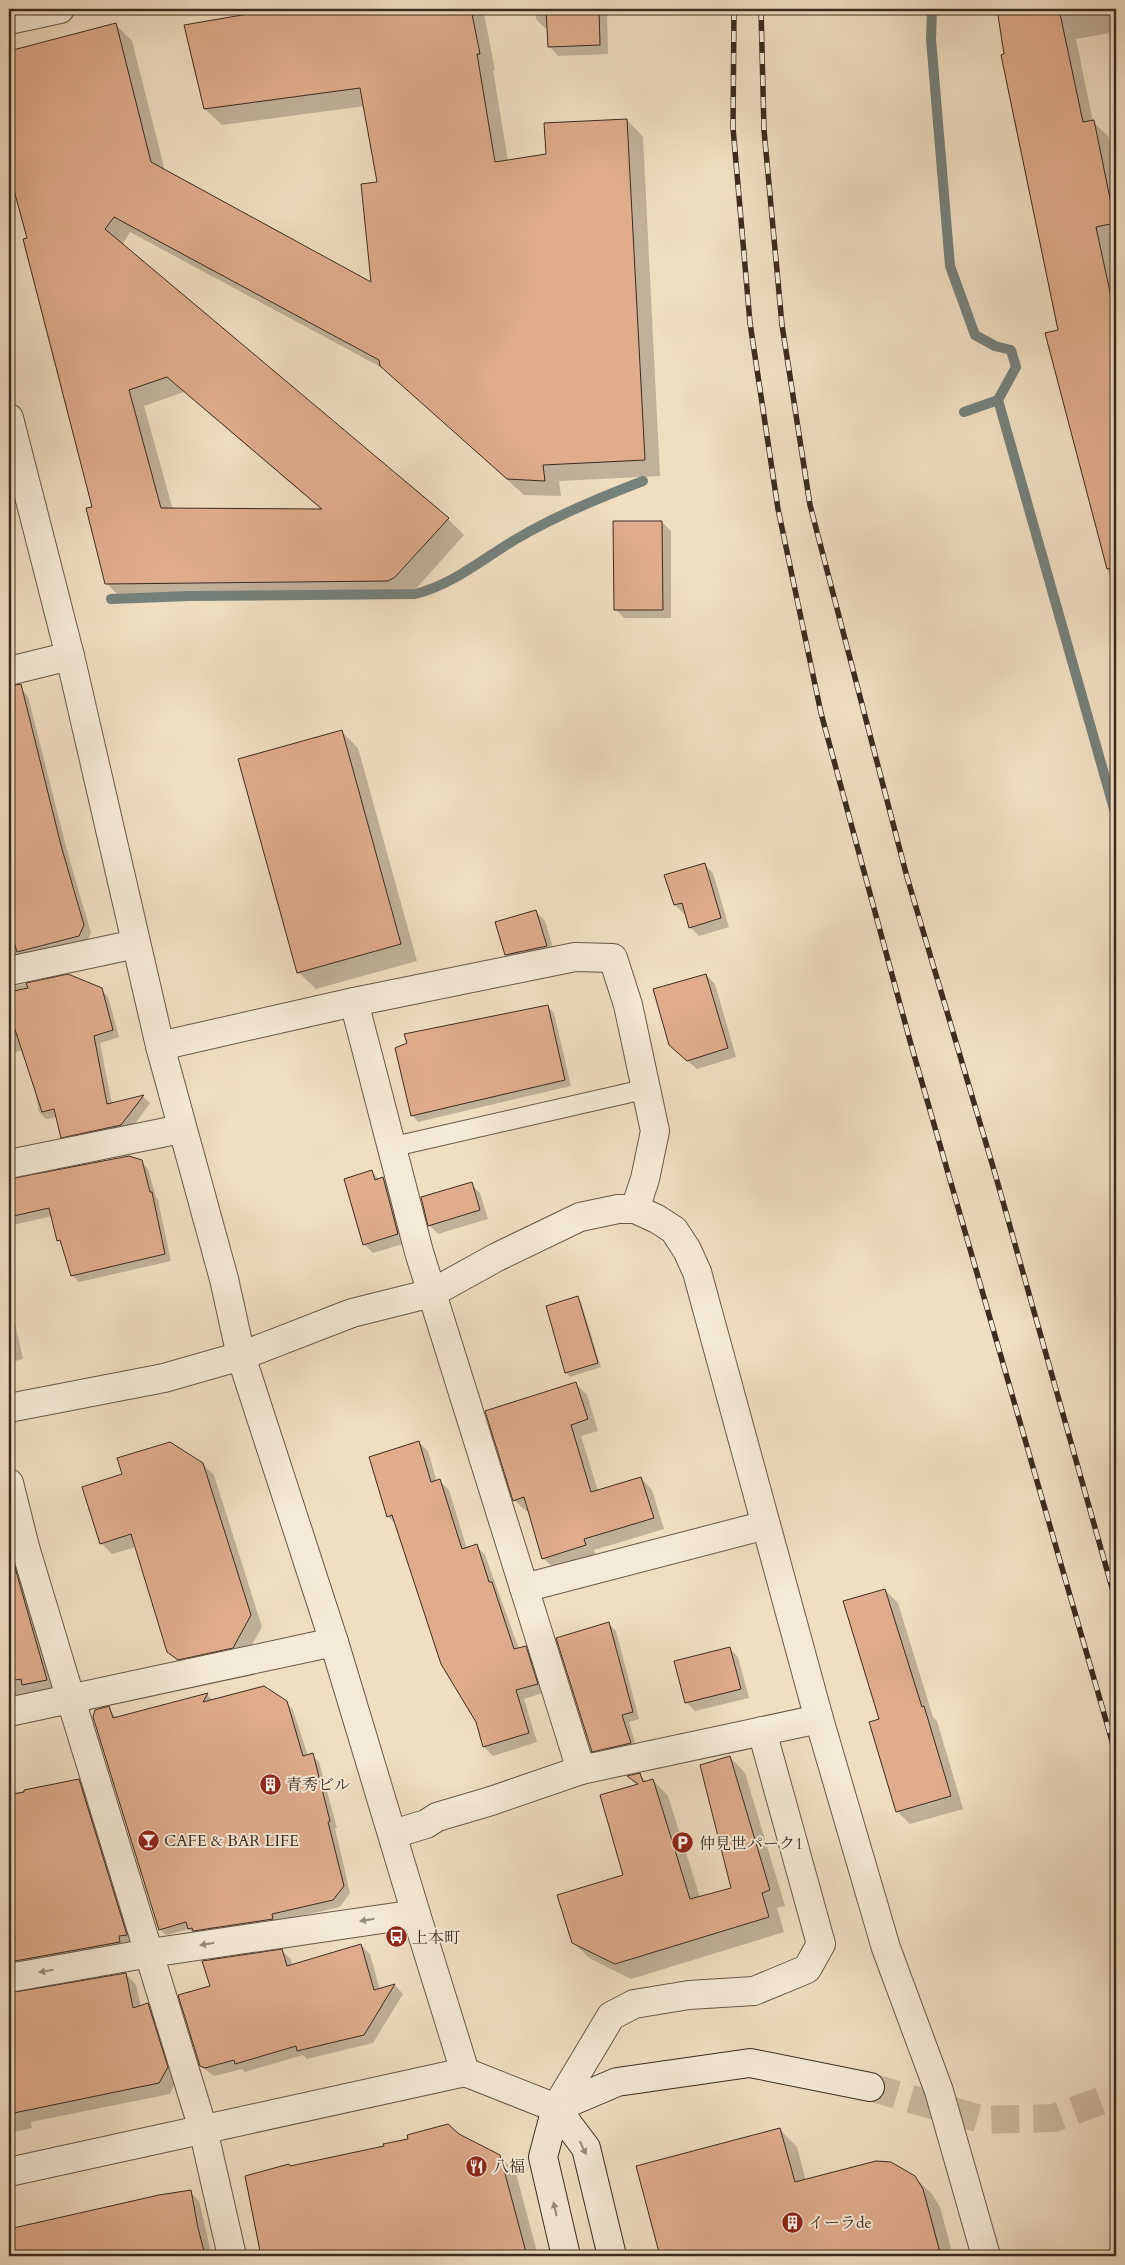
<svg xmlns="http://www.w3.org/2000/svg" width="1125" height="2265" font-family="Cardo,'Noto Serif JP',serif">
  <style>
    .shadow { fill: #0003; fill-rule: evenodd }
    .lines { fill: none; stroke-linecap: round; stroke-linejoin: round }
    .stream { stroke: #75817b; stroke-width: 10 }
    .building { fill: #e0ac8c; stroke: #3b2b21; fill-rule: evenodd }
    .secondary-tunnel { stroke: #ccbaa1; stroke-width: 28; stroke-dasharray: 28 14; stroke-linecap: butt }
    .service-casing { stroke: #685849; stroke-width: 21 }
    .minor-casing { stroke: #685849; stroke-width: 30 }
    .tertiary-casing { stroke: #685849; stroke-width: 30 }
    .secondary-casing { stroke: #3b2b21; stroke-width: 30 }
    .service { stroke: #f5ead7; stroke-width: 19 }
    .minor { stroke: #f5ead7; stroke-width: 28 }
    .tertiary { stroke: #f5ead7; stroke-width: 28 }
    .secondary { stroke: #f5ead7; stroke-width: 28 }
    .rail-casing { stroke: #3b2b21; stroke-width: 5.5 }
    .rail { stroke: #f5ead7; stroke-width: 4; stroke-dasharray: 11; stroke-linecap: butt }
    .oneway { fill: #988a7c }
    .labels { text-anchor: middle; stroke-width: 4; stroke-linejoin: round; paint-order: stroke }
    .poi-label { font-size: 16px; fill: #3b2b21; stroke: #f5ead7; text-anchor: start }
  </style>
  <rect width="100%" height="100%" fill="#f0dec1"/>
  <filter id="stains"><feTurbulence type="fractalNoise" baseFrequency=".004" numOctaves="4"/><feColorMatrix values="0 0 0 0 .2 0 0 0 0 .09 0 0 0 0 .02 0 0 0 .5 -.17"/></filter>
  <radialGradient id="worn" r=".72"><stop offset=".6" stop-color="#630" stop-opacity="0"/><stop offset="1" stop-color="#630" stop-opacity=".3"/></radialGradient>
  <!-- shadow -->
  <g class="shadow">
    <path d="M285,9H483L495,70H493L508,161L547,155L627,120L643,137L660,476L559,481L561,496L524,495L386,370L130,232L122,245L448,519L464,535L412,593L405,597L123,600L106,583L93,508L29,239L9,167V52L115,24L132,41L165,171L373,285L378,183L365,106L222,125L205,109L186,26ZM184,392L323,511L173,510L144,406Z"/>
    <polygon points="536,9 607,9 608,54 558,56 550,47 549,28 545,28 536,19"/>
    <polygon points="998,9 1116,9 1116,32 1076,39 1093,122 1108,136 1116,177 1116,240 1110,241 1116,269 1116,600 1046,334 1059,330"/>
    <polygon points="662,522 671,531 671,618 624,618 615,609"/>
    <polygon points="9,687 21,689 28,696 69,858 91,933 86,943 9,965"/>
    <polygon points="341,731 358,748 417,961 316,989 298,972"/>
    <polygon points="705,865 713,873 729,927 699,936 690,927 686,913 684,914 675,905"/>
    <polygon points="536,912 545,921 555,955 515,964 506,955"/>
    <polygon points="706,975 715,984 736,1057 697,1069 680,1054"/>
    <polygon points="68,976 101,989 108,997 119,1037 100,1043 112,1104 143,1097 150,1103 129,1132 69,1144 62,1137 57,1117 46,1119 39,1112 33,1080 23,1050 9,1054 9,987"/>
    <polygon points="547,1006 554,1013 571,1086 418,1122 412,1115"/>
    <polygon points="141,1161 148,1169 156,1197 158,1200 171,1261 79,1282 72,1275 63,1244 58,1240 52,1216 9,1226 9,1180"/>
    <polygon points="372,1172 379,1179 383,1178 392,1187 406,1243 373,1253 364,1244"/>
    <polygon points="471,1184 480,1193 488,1219 438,1234 429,1225"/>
    <polygon points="9,1296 23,1359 9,1363"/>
    <polygon points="577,1298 581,1302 601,1367 570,1377 566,1373"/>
    <polygon points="576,1384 587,1395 598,1431 581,1436 598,1491 641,1478 652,1490 664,1529 594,1550 596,1556 555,1569 543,1558 529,1510 526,1511 514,1500"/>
    <polygon points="419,1442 428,1451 437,1482 440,1481 449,1490 467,1549 476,1546 485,1555 519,1649 525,1647 534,1656 546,1692 524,1699 537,1742 493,1756 484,1747 477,1722 396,1525 388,1516"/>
    <polygon points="202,1464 214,1475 262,1627 244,1659 180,1663 168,1651 136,1547 112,1554 101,1543"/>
    <polygon points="9,1525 55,1688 9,1697"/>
    <polygon points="885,1590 898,1603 933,1717 937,1721 963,1809 910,1824 897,1811 881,1720"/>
    <polygon points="609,1624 616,1631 639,1719 629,1722 637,1750 600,1758 593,1751"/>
    <polygon points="729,1648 738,1657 749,1698 695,1711 686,1702"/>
    <polygon points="207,1695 213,1700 286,1702 293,1710 308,1756 312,1755 319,1762 337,1828 335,1828 350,1893 340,1907 278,1921 196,1936 189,1929 166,1935 159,1928 109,1708 117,1719"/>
    <polygon points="730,1757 745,1773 785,1906 777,1908 784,1932 631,1979 589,1958 573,1942 625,1876 637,1785 629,1777 640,1775 647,1782 653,1780 668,1796 700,1897 732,1888"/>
    <polygon points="79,1780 87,1788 134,1942 28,1968 20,1960 9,1901 9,1794"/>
    <polygon points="361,1945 370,1954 380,1990 395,1985 403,1994 373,2043 307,2059 303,2055 245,2072 242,2069 214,2076 201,2066 211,1987 282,1951 291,1959 292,1966"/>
    <polygon points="126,1974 136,1985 141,2007 148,2005 158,2015 178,2078 170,2094 31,2122 32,2128 9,2133 9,2001"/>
    <polygon points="780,2130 797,2147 806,2181 891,2163 914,2177 932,2194 940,2207 953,2256 662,2256 638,2167"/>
    <polygon points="458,2135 499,2156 516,2173 538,2256 262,2256 246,2177 385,2147 410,2140"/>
    <polygon points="190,2192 199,2201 212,2256 9,2256 9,2229 10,2230"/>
  </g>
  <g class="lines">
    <!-- stream -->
    <g class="stream">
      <polyline points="932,9 931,39 950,266 975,335 995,346 1011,350 1016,367 998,400 964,412"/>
      <polyline points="998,400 1116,816"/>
      <path d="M111,599L190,596L415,594C453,585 485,557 518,538C557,515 601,497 643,481"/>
    </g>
  </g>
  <!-- building -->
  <g class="building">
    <path d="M277,9H471L480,54H477L495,162L546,154L544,123L627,119L645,460L543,465L545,481L507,479L380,366L379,360L114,217L105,229L449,518L395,577L388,581L105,584L86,508L92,507L23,239L27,238L9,172V51L116,23L151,162L371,282L361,184L377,182L360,88L204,109L184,25ZM167,377L322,509L161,508L129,390Z"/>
    <polygon points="546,9 599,9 600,45 548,47"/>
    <polygon points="997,9 1059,9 1083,122 1094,120 1115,223 1096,227 1116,320 1116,568 1107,569 1045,333 1058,330 1001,55 1004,54"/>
    <polygon points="613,521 662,521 663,610 614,610"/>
    <polygon points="21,684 62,849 84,925 79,936 17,952 9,925 9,686"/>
    <polygon points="342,730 401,944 297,973 238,759"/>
    <polygon points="705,863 721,918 689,928 682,903 674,905 664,875"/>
    <polygon points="536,910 547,946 505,955 495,922"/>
    <polygon points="68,974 102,988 113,1030 94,1036 107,1104 144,1095 121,1125 61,1138 54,1109 42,1112 9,1011 9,992 28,988 26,983"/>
    <polygon points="706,974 728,1048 687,1061 669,1045 653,989"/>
    <polygon points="548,1005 565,1080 411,1116 395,1048 407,1043 404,1034"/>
    <polygon points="129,1156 142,1160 150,1192 152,1192 165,1254 71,1276 60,1240 57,1241 49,1208 9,1217 9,1179"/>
    <polygon points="372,1170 375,1180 383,1177 398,1234 363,1245 344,1179"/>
    <polygon points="472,1182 480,1210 428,1226 421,1197"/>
    <polygon points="578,1296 598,1363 565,1373 546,1306"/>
    <polygon points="576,1382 588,1419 571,1425 591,1492 641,1477 654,1518 584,1539 586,1545 542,1559 524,1497 513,1501 485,1411"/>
    <polygon points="419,1441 431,1482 440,1479 462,1549 477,1544 489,1582 492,1582 514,1649 526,1646 538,1684 516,1690 529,1733 483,1747 476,1722 441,1664 392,1515 387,1517 369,1457"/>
    <polygon points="170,1442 203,1463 251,1615 233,1648 178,1660 167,1652 131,1534 100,1544 82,1487 122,1474 117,1458"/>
    <polygon points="9,1557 12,1557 47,1680 22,1685 21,1679 9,1681"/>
    <polygon points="885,1589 922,1707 924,1706 951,1796 896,1812 869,1722 879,1719 843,1601"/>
    <polygon points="609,1622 633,1712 622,1715 631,1743 592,1752 556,1638"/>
    <polygon points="730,1647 741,1689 685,1703 674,1661"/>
    <polygon points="264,1686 287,1701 303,1756 313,1753 330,1821 328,1822 344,1886 333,1900 272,1914 273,1919 193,1931 192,1928 188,1929 186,1922 159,1930 93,1717 95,1710 109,1706 113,1718 208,1693 203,1702"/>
    <polygon points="730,1756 770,1890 762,1893 769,1917 615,1964 572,1943 557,1895 623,1875 600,1795 638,1784 627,1776 640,1773 643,1782 653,1779 690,1899 731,1888 700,1765"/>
    <polygon points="79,1779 127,1935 119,1936 120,1942 9,1962 9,1939 15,1938 9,1907 9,1795 24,1792 24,1790"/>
    <polygon points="361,1944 374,1990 395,1984 364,2035 297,2051 296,2046 235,2064 234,2060 205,2068 200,2066 178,1995 210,1986 202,1961 282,1949 287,1966"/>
    <polygon points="126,1973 133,2008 148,2003 168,2067 159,2083 9,2114 9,1993"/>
    <polygon points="448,2124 459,2134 500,2155 527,2256 261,2256 245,2176 289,2164 290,2166 384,2146 383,2144 408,2139 407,2135"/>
    <polygon points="780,2128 795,2182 876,2161 891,2162 915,2176 923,2189 941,2256 660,2256 636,2166"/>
    <polygon points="191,2190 198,2228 204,2251 185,2256 9,2256 9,2229 159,2195"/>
  </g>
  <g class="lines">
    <!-- secondary-tunnel -->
    <polyline class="secondary-tunnel" points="870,2087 984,2120 1054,2118 1116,2095"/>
    <defs>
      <polyline id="service" points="392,1147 646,1089"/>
      <g id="minor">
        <polyline points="9,20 60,9"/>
        <polyline points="9,671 70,656"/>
        <polyline points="9,971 136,944"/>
        <polyline points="354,1002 419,1252 581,1770 491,1801 437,1817 426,1824 393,1834"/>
        <polyline points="160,1046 354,1002 575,957 613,958 628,1005 655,1131 645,1179 635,1209"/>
        <polyline points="9,1164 181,1129"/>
        <polyline points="9,1483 25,1547 71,1700 203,2129 232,2256"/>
        <polyline points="524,1588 766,1525"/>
        <polyline points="9,1712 334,1642"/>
        <polyline points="581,1770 819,1719"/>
        <polyline points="9,1978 150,1953 416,1914 465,2072 556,2108 611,2016 634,2004 689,1995 754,1991 807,1969 821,1944 762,1731"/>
      </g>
      <g id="tertiary">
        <polyline points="9,418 70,656 160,1046 224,1279 241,1356 334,1642 416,1914"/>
        <polyline points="9,1408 164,1378 241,1356 352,1313 432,1293 497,1257 580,1217 618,1209 635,1209 657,1219 674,1230 687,1250 697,1272 819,1719 886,1948 939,2091 986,2256"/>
        <polyline points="9,2172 465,2072"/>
      </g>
      <g id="secondary">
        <polyline points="556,2108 617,2082 750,2063 870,2087"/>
        <polyline points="556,2108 586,2148 612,2256"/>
        <polyline points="556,2108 543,2157 566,2256"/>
      </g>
    </defs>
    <!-- service casing -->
    <use href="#service" class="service-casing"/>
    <!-- minor casing -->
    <use href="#minor" class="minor-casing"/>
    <!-- tertiary casing -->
    <use href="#tertiary" class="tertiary-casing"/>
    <!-- secondary casing -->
    <use href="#secondary" class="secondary-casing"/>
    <!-- service -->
    <use href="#service" class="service"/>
    <!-- minor -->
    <use href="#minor" class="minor"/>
    <!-- tertiary -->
    <use href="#tertiary" class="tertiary"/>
    <!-- secondary -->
    <use href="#secondary" class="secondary"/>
    <defs>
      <g id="rail">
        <polyline points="734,9 733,128 750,323 778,509 821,713 910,1041 1116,1755"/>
        <polyline points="761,9 764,130 782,325 810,505 907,877 996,1177 1116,1602"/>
      </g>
    </defs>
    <!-- rail casing -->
    <use href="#rail" class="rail-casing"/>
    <!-- rail -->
    <use href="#rail" class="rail"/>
  </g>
  <!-- one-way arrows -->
  <defs><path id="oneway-solid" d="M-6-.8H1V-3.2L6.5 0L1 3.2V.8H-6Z" transform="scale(1.25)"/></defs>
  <g class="oneway">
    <use href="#oneway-solid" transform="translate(367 1920) rotate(171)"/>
    <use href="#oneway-solid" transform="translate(207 1944) rotate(171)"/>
    <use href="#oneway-solid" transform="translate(46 1971) rotate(170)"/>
    <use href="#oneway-solid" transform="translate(583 2148) rotate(64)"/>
    <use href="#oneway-solid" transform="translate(555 2209) rotate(-103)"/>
  </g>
  <!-- icons -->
  <defs>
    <symbol id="building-disc" viewBox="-11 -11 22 22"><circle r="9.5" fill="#8f2418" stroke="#f5ead7"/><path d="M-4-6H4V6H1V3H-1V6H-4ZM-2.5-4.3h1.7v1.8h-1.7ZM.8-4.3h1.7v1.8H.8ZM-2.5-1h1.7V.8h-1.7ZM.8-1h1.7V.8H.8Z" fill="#fff"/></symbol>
    <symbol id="bar-disc" viewBox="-11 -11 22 22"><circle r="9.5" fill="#8f2418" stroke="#f5ead7"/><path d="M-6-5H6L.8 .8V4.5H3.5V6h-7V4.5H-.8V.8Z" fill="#fff"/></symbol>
    <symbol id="parking-disc" viewBox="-11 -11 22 22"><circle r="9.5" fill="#8f2418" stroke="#f5ead7"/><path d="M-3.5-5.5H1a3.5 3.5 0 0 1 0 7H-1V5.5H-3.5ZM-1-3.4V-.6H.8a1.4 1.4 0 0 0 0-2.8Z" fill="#fff"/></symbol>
    <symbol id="bus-disc" viewBox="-11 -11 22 22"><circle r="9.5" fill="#8f2418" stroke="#f5ead7"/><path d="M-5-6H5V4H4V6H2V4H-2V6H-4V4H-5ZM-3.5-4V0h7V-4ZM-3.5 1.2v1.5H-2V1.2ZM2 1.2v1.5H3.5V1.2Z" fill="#fff"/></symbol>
    <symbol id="restaurant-disc" viewBox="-11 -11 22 22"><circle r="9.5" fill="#8f2418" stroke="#f5ead7"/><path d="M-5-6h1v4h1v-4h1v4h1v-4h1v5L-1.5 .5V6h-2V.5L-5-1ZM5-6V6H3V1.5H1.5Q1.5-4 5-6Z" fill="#fff"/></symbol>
  </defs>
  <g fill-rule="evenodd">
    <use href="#building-disc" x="258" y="1772" width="25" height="25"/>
    <use href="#bar-disc" x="136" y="1828" width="25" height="25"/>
    <use href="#parking-disc" x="670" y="1830" width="25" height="25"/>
    <use href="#bus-disc" x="384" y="1924" width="25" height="25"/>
    <use href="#restaurant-disc" x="464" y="2154" width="25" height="25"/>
    <use href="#building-disc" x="780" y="2210" width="25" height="25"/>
  </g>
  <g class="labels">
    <!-- poi labels -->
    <g class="poi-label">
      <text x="286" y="1790">青秀ビル</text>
      <text x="164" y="1846">CAFE &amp; BAR LIFE</text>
      <text x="699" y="1849">仲見世パーク1</text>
      <text x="412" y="1943">上本町</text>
      <text x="493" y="2172">八福</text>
      <text x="808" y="2228">イーラde</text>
    </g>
  </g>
  <!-- margin -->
  <rect width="1125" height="2265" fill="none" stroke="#f0dec1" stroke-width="30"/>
  <rect x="10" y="10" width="1105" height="2245" fill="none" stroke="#3b2b21" stroke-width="2.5"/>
  <rect x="15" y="15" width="1095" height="2235" fill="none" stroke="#3b2b21"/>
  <rect width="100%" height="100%" filter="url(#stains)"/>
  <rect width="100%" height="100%" fill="url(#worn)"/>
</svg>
